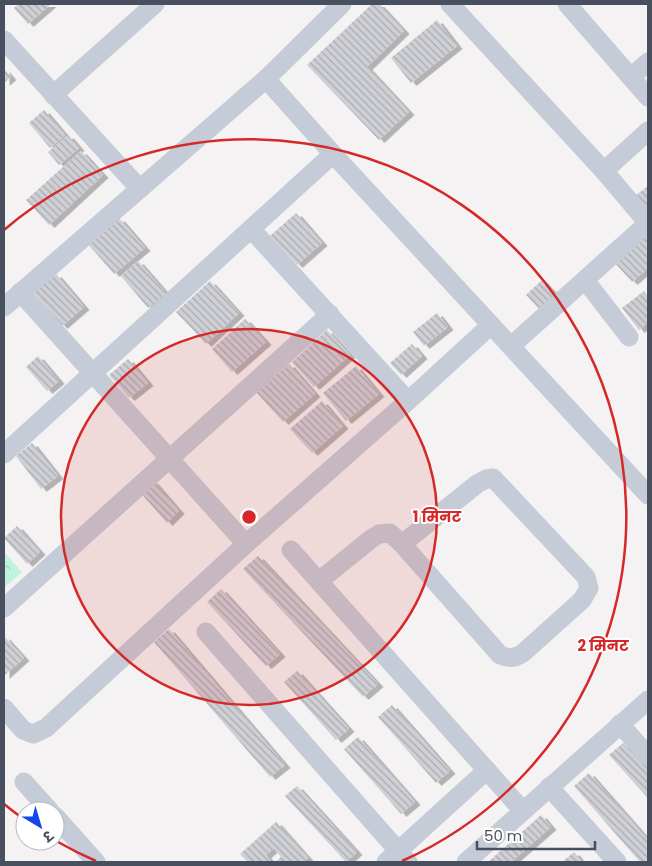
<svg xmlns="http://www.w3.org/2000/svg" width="652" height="866" font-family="Poppins,'Noto Sans Devanagari',sans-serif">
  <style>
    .forest { fill: url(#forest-crowns) }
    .building { fill: url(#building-back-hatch); filter: url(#shadow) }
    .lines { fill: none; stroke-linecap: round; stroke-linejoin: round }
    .minor { stroke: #c5cbd7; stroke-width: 19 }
    .ring { fill: none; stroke: #d62828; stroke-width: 2.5 }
    .centre { fill: #d62828; stroke: #fff; stroke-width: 2.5 }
    .ring-label { font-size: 15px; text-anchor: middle; font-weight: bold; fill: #d62828; stroke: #fff; stroke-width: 4; stroke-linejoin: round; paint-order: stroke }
  </style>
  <defs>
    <pattern id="forest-crowns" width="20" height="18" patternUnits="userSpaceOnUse" patternTransform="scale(1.25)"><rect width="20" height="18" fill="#c0f2dd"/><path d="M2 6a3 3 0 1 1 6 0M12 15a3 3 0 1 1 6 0" fill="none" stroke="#a6d1c0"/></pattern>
    <pattern id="building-back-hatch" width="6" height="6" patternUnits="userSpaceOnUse" patternTransform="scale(1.25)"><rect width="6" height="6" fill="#ced0d6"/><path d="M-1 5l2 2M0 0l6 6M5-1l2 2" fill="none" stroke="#a9abb1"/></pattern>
    <filter id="shadow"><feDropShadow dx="5.5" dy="3" stdDeviation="0" flood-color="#0004"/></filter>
  </defs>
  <rect width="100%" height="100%" fill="#f4f2f2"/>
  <!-- forest -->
  <polygon class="forest" points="4,552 22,572 4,588"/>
  <!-- building -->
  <g class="building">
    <polygon points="19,4 51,4 28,24 14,8"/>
    <polygon points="372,4 379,4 404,31 367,67 409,112 379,140 307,65"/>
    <polygon points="437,20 457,46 411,83 391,58"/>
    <polygon points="4,69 11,77 4,83"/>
    <polygon points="44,110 65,135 50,148 29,123"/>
    <polygon points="68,135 79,148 59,165 48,152"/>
    <polygon points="81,151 103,175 49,225 26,200"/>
    <polygon points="648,186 648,210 635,196"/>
    <polygon points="296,213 322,243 297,265 270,236"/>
    <polygon points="119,218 145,248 114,274 88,244"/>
    <polygon points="648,230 648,268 632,282 613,261"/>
    <polygon points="138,261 166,293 148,308 121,276"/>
    <polygon points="56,274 84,307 62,326 34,293"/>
    <polygon points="542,280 555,294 539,309 526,295"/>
    <polygon points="210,281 239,313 206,344 176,312"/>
    <polygon points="644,291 648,297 648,322 639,330 622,308"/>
    <polygon points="437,313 448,327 424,346 413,332"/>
    <polygon points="245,319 266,342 232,372 212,349"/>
    <polygon points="327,330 350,355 314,387 292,362"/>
    <polygon points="412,344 422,356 401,375 390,363"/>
    <polygon points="38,356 59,381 47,391 26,367"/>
    <polygon points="128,359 148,383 129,398 109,375"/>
    <polygon points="289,364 315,394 283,422 256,392"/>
    <polygon points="356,366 379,394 346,421 323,393"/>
    <polygon points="322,401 343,426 312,453 290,429"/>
    <polygon points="32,443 58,476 41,489 16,456"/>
    <polygon points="152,480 179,511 167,523 139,491"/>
    <polygon points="17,526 40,552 27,564 4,538"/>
    <polygon points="258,556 378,684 363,697 243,569"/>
    <polygon points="221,589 280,654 266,666 207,602"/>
    <polygon points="169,629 285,765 270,777 154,642"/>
    <polygon points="4,636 24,658 4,676"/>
    <polygon points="297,671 349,729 336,740 284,682"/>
    <polygon points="392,705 450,771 436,783 378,717"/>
    <polygon points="358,737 415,802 401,814 344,749"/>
    <polygon points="623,743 648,771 648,798 609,755"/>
    <polygon points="589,773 648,840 648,862 640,862 574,786"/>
    <polygon points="297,786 357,852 346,862 285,796"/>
    <polygon points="541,815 551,827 511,862 488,862"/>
    <polygon points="276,822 308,858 304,862 275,862 281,857 274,848 266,855 271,862 248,862 240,854"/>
    <polygon points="574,852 582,862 562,862"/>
  </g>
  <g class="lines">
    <!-- minor -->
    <g class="minor">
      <polyline points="450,4 604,171 648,223"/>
      <polyline points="567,4 648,97"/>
      <polyline points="4,40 140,189"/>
      <polyline points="631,77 648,62"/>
      <polyline points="266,79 333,154 648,495"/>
      <polyline points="53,95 155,4"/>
      <polyline points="604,171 648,131"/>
      <polyline points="251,229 408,401"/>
      <polyline points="585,280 629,337"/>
      <polyline points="20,292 246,544"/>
      <polyline points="4,307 266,79 342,4"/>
      <polyline points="511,346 648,223"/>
      <polyline points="4,454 333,154"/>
      <polyline points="291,550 523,811"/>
      <path d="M319,581L371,539L379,534L390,533L402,544L500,655C510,659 515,658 523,653L582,600L589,588L586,577L493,478L486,479L477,484L402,544"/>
      <polyline points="4,608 330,314"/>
      <polyline points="206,632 408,862"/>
      <polyline points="4,708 23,730 33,734 46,728 246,544 408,401 491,325"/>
      <polyline points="620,724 648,756"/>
      <polyline points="24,782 50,811"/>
      <polyline points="549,787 617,862"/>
      <polyline points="55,816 96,862"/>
      <polyline points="386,862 487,770"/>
      <polyline points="466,862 648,700"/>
    </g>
  </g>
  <!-- distance rings -->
  <circle cx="249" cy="517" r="188" fill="#d62828" fill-opacity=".12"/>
  <g class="ring">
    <circle cx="249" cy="517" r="188"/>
    <path d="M96 861A377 377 0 0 1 58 842M25 820A377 377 0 0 1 4 804M4 230A377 377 0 1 1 402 861"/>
  </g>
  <circle cx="249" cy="517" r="8" class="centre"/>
  <g class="ring-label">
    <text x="437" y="522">1 मिनट</text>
    <text x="603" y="651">2 मिनट</text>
  </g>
  <!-- border -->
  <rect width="652" height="866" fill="none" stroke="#485060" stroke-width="10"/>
  <!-- north arrow -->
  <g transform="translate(40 826) rotate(142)"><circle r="24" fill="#ffffff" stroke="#b6b9bf"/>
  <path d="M0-4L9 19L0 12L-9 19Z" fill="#1346ed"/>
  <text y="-8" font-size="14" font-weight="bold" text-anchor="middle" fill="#485060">उ</text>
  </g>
  <!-- scale -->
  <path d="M477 841v8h118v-8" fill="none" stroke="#485060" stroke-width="2.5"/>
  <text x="484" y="841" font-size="15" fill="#485060" stroke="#ffffff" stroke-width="4" paint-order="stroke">50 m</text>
</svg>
